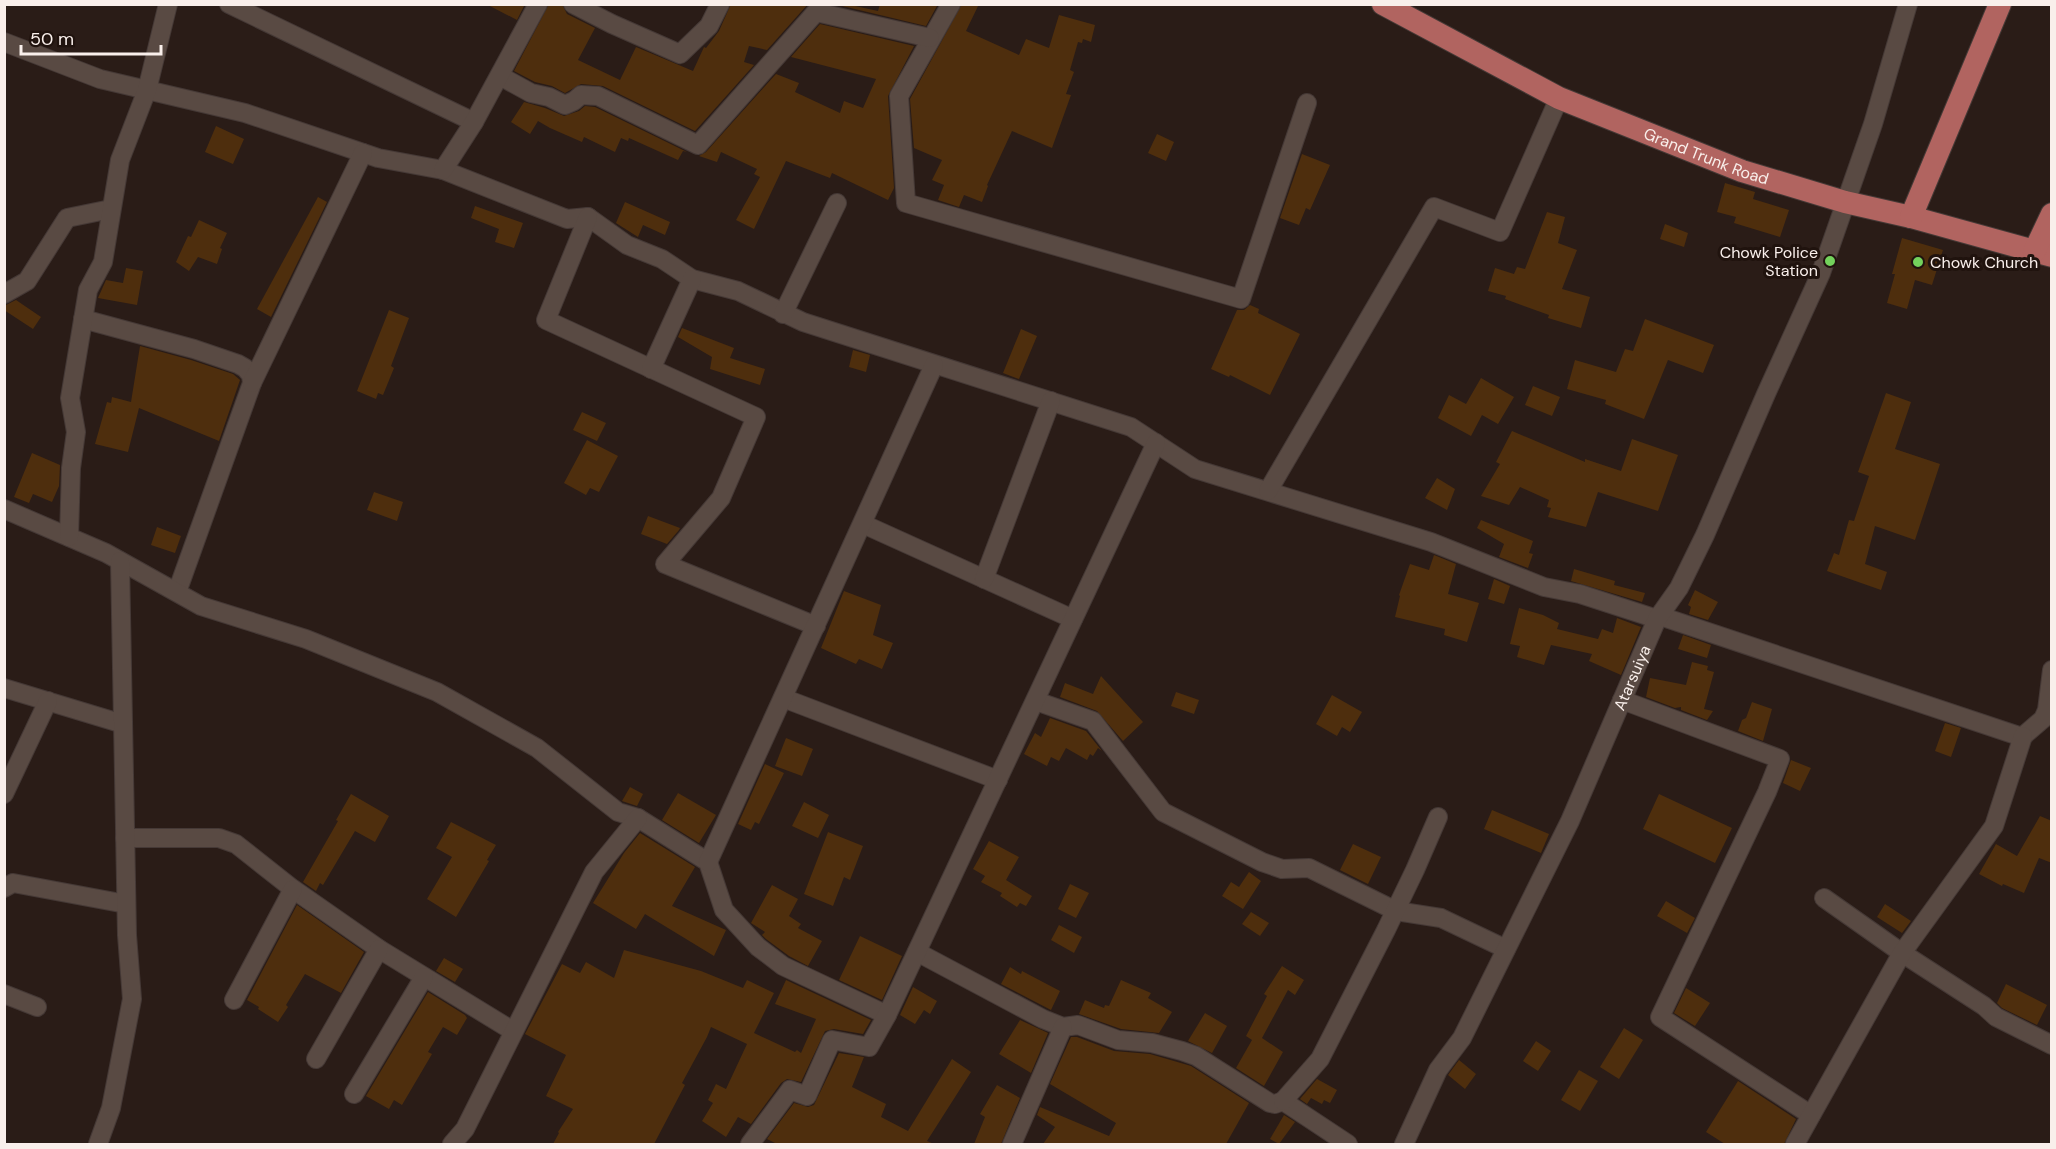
<svg xmlns="http://www.w3.org/2000/svg" width="2056" height="1149" font-family="'DM Sans',sans-serif">
  <style>
    .building { fill: #4e2e0d }
    .lines { fill: none; stroke-linecap: round; stroke-linejoin: round }
    .minor-casing { stroke: #453936; stroke-width: 20 }
    .major-casing { stroke: #453936; stroke-width: 24 }
    .minor { stroke: #594a43; stroke-width: 18 }
    .major { stroke: #b16460; stroke-width: 22 }
    .poi-dot { fill: #73d25c; stroke: #20130e; stroke-width: 2 }
    .labels { text-anchor: middle; stroke-width: 6; stroke-linejoin: round; paint-order: stroke }
    .street-label { font-size: 16px; fill: #f9efeb; stroke: #20130e }
    .poi-label { font-size: 16px; fill: #f9efeb; stroke: #20130e; text-anchor: end }
  </style>
  <rect width="100%" height="100%" fill="#2a1c17"/>
  <!-- building -->
  <g class="building">
    <polygon points="486,4 525,4 517,20"/>
    <polygon points="549,4 562,4 567,14 595,28 578,60 620,80 636,47 693,71 704,47 706,48 719,31 731,4 808,4 767,50 749,46 744,62 754,65 695,131 603,86 581,84 565,93 552,86 535,82 514,71"/>
    <polygon points="834,4 846,4 878,11 880,4 938,4 926,26"/>
    <polygon points="962,4 979,4 966,31 1019,55 1026,39 1049,48 1059,15 1095,25 1091,42 1083,39 1082,43 1078,42 1070,70 1074,72 1066,94 1071,95 1052,148 1012,131 987,185 988,186 982,202 964,195 959,207 938,200 944,185 932,180 942,160 914,148 910,99"/>
    <polygon points="820,24 914,46 888,96 894,188 888,200 832,173 830,178 786,161 754,229 736,220 760,177 754,174 757,169 721,152 717,162 699,156 706,152 776,74 799,83 795,92 840,113 844,101 863,108 876,79 791,57"/>
    <polygon points="524,102 545,108 564,116 579,111 585,106 595,107 687,152 683,151 678,160 629,138 628,141 621,138 615,152 584,137 582,142 550,128 538,121 530,134 511,122"/>
    <polygon points="216,126 244,139 233,164 205,152"/>
    <polygon points="1157,134 1174,142 1166,161 1148,153"/>
    <polygon points="1302,154 1330,165 1310,210 1306,208 1299,225 1280,218"/>
    <polygon points="1725,183 1755,192 1753,199 1789,210 1780,237 1734,223 1736,217 1717,212"/>
    <polygon points="318,197 327,202 271,317 257,309"/>
    <polygon points="625,202 670,222 665,235 643,225 638,237 616,223"/>
    <polygon points="475,206 523,223 514,248 495,242 499,229 471,218"/>
    <polygon points="1547,212 1565,217 1558,243 1577,250 1562,289 1590,297 1581,328 1548,318 1549,315 1505,299 1506,296 1488,291 1495,268 1514,274 1517,267 1525,269"/>
    <polygon points="199,220 227,233 220,248 222,249 217,264 198,257 189,271 176,262 188,236 191,237"/>
    <polygon points="1665,224 1688,233 1684,247 1660,239"/>
    <polygon points="1902,238 1943,250 1932,285 1915,280 1907,309 1887,303 1895,274 1892,274"/>
    <polygon points="126,268 143,271 137,305 98,298 106,280 123,283"/>
    <polygon points="16,300 41,317 33,329 4,310 6,305"/>
    <polygon points="1250,305 1259,309 1258,313 1300,334 1270,395 1230,375 1229,377 1211,369 1237,310 1244,310"/>
    <polygon points="389,310 409,318 391,366 394,368 383,395 378,393 376,399 357,391"/>
    <polygon points="1645,319 1714,345 1703,373 1668,360 1644,419 1605,404 1606,400 1567,389 1575,360 1616,372 1625,349 1633,351"/>
    <polygon points="682,328 734,348 730,358 765,369 760,385 710,369 712,357 678,337"/>
    <polygon points="1021,329 1037,336 1019,379 1003,373"/>
    <polygon points="140,346 191,360 233,374 240,380 219,441 139,408 128,452 95,444 107,402 111,403 112,397 131,402"/>
    <polygon points="853,350 870,355 866,372 849,367"/>
    <polygon points="1481,378 1514,397 1498,424 1482,415 1471,436 1438,418 1449,395 1466,404"/>
    <polygon points="1533,386 1560,397 1552,416 1525,405"/>
    <polygon points="1886,393 1911,402 1895,449 1940,464 1915,540 1875,526 1865,564 1887,572 1881,590 1827,571 1834,553 1839,555 1849,520 1854,521 1869,476 1858,472"/>
    <polygon points="582,412 606,423 597,441 573,430"/>
    <polygon points="1512,431 1585,462 1585,459 1621,471 1632,439 1678,455 1658,511 1598,492 1586,527 1548,517 1551,508 1547,507 1549,500 1520,487 1509,505 1481,496 1500,464 1496,462"/>
    <polygon points="587,440 618,456 599,492 590,488 586,495 564,483"/>
    <polygon points="32,453 60,465 59,486 52,502 33,494 29,503 14,497"/>
    <polygon points="1437,478 1455,489 1447,510 1425,498"/>
    <polygon points="374,492 403,502 397,521 367,510"/>
    <polygon points="648,516 680,528 679,530 667,544 641,534"/>
    <polygon points="1481,520 1533,541 1529,553 1533,554 1528,568 1499,557 1504,544 1477,528"/>
    <polygon points="157,527 181,536 175,553 151,545"/>
    <polygon points="1434,555 1456,564 1448,594 1479,603 1467,642 1444,635 1445,629 1395,617 1400,596 1399,595 1410,564 1429,570"/>
    <polygon points="1574,569 1615,581 1614,585 1645,593 1642,602 1571,581"/>
    <polygon points="1494,579 1510,586 1504,604 1488,599"/>
    <polygon points="1695,590 1718,602 1708,620 1689,614 1691,607 1688,605"/>
    <polygon points="844,591 881,605 873,635 893,643 882,669 859,659 856,664 821,648"/>
    <polygon points="1519,608 1543,615 1559,623 1557,629 1598,639 1602,629 1613,633 1617,618 1641,627 1621,675 1589,661 1592,654 1551,645 1544,665 1517,657 1520,646 1510,644"/>
    <polygon points="1683,635 1711,645 1707,658 1678,649"/>
    <polygon points="1692,662 1708,666 1707,670 1714,672 1704,709 1713,711 1707,720 1681,710 1681,707 1675,708 1646,697 1650,678 1686,685"/>
    <polygon points="1101,676 1143,722 1123,741 1097,711 1060,697 1065,683 1093,694"/>
    <polygon points="1176,692 1199,700 1194,714 1171,706"/>
    <polygon points="1332,695 1362,712 1350,732 1342,727 1337,736 1316,724"/>
    <polygon points="1752,702 1772,709 1763,741 1738,731 1742,720 1746,718"/>
    <polygon points="1050,718 1086,731 1102,751 1098,748 1093,756 1090,754 1087,760 1066,748 1059,761 1051,757 1047,766 1024,754 1035,733 1041,737"/>
    <polygon points="1945,723 1961,728 1951,757 1935,751"/>
    <polygon points="786,738 813,749 802,776 775,766"/>
    <polygon points="1791,760 1811,768 1800,791 1783,783"/>
    <polygon points="765,764 784,773 759,824 755,822 751,830 738,824"/>
    <polygon points="630,787 643,794 637,806 622,801"/>
    <polygon points="678,793 716,815 699,843 662,820"/>
    <polygon points="351,794 389,816 375,842 355,831 323,885 320,883 316,891 303,882 338,821 336,820"/>
    <polygon points="1659,794 1732,828 1715,863 1643,829"/>
    <polygon points="804,802 829,815 818,838 792,826"/>
    <polygon points="1492,810 1549,834 1541,853 1484,829"/>
    <polygon points="2040,816 2052,821 2052,863 2039,858 2024,893 2003,884 2002,886 1979,874 1996,844 2017,856"/>
    <polygon points="451,822 496,845 487,860 489,861 456,917 427,899 452,857 436,848"/>
    <polygon points="828,832 863,846 850,880 844,877 833,906 804,894"/>
    <polygon points="640,833 695,867 672,906 726,930 714,956 645,914 636,929 593,903 624,853"/>
    <polygon points="989,841 1019,857 1006,880 1032,896 1026,906 1020,903 1017,907 1000,896 1002,893 981,882 985,876 973,869"/>
    <polygon points="1353,844 1381,857 1368,884 1340,870"/>
    <polygon points="1249,872 1261,881 1243,909 1222,896 1231,882 1239,887"/>
    <polygon points="1070,884 1089,893 1076,918 1058,909"/>
    <polygon points="772,885 798,899 789,916 801,924 798,928 822,941 808,966 789,956 766,939 762,935 765,932 751,923"/>
    <polygon points="1666,901 1695,918 1687,933 1657,916"/>
    <polygon points="1885,904 1911,921 1902,933 1877,917"/>
    <polygon points="297,905 364,952 341,993 305,974 286,1005 288,1007 278,1022 258,1009 259,1007 247,1000"/>
    <polygon points="1251,912 1269,923 1260,936 1242,924"/>
    <polygon points="1059,925 1082,937 1074,953 1051,940"/>
    <polygon points="860,936 902,956 882,1000 839,980"/>
    <polygon points="624,950 701,971 743,988 747,980 774,993 754,1033 795,1052 797,1050 801,1053 816,1019 775,1004 786,980 871,1020 863,1034 834,1029 825,1031 801,1082 787,1079 781,1083 751,1124 738,1117 726,1137 702,1121 713,1103 708,1100 716,1084 726,1089 747,1044 711,1027 707,1037 682,1083 685,1085 654,1144 553,1144 559,1133 558,1132 573,1109 546,1096 566,1055 525,1034 562,964 580,973 586,962 614,978"/>
    <polygon points="444,958 463,969 455,982 436,971"/>
    <polygon points="1282,966 1304,980 1295,995 1288,990 1262,1038 1283,1052 1264,1086 1236,1068 1252,1040 1246,1036 1267,996 1264,994"/>
    <polygon points="1010,967 1021,974 1022,971 1060,991 1051,1010 1001,984"/>
    <polygon points="1121,980 1151,993 1148,998 1172,1012 1159,1033 1121,1029 1079,1014 1085,1000 1104,1008 1105,1005 1109,1006"/>
    <polygon points="2006,984 2047,1005 2037,1025 2002,1008 1997,1003"/>
    <polygon points="913,987 937,1001 930,1014 924,1010 915,1024 900,1015"/>
    <polygon points="1686,988 1710,1003 1695,1026 1674,1013"/>
    <polygon points="428,992 465,1015 467,1018 457,1035 443,1027 428,1052 432,1054 402,1105 394,1100 389,1109 366,1096"/>
    <polygon points="1205,1013 1227,1026 1212,1053 1188,1041"/>
    <polygon points="1020,1020 1048,1033 1031,1073 999,1054"/>
    <polygon points="1624,1028 1643,1040 1619,1079 1600,1067"/>
    <polygon points="1071,1037 1077,1037 1114,1051 1150,1054 1191,1066 1249,1103 1226,1144 1043,1144 1055,1127 1037,1115 1040,1107 1109,1136 1116,1123 1050,1084"/>
    <polygon points="1536,1041 1551,1051 1538,1071 1523,1061"/>
    <polygon points="839,1053 864,1057 852,1087 886,1104 881,1117 908,1131 952,1059 971,1072 927,1141 934,1144 777,1144 767,1139 794,1103 808,1107 814,1105"/>
    <polygon points="1459,1060 1476,1074 1465,1089 1448,1075"/>
    <polygon points="1579,1070 1598,1081 1580,1111 1561,1100"/>
    <polygon points="1317,1079 1337,1090 1330,1103 1324,1100 1322,1104 1311,1098 1307,1104 1300,1099"/>
    <polygon points="1738,1081 1796,1119 1784,1144 1725,1144 1706,1132"/>
    <polygon points="997,1085 1020,1098 1001,1144 974,1144 985,1117 980,1114"/>
    <polygon points="1284,1115 1295,1122 1279,1144 1270,1139"/>
  </g>
  <g class="lines">
    <defs>
      <g id="minor">
        <polyline points="229,4 474,122"/>
        <polyline points="573,4 612,24 680,54 709,26 720,4"/>
        <polyline points="951,4 899,96 906,203 1241,299 1307,103"/>
        <polyline points="4,42 100,79 245,113 378,158 443,170 567,219 588,217 627,245 662,259 692,279 738,291 803,322 1131,427 1195,469 1431,542 1544,587 1580,594 1657,619"/>
        <polyline points="500,76 531,93 549,97 565,105 574,101 581,95 598,96 698,145 816,12 930,38"/>
        <polyline points="443,170 474,122 538,4"/>
        <polyline points="588,217 546,320 756,417 721,498 665,564 816,626"/>
        <polyline points="4,294 27,281 67,218 111,209"/>
        <polyline points="783,314 837,203"/>
        <polyline points="83,319 194,349 238,364 245,368 251,375 252,383 177,592"/>
        <polyline points="651,369 692,279"/>
        <polyline points="252,383 363,153"/>
        <polyline points="1268,491 1434,207 1500,232 1559,98"/>
        <polyline points="4,509 106,553 201,606 306,639 437,692 537,748 618,812 638,818 708,862 724,910 758,947 783,966 887,1015"/>
        <polyline points="863,524 1073,619"/>
        <polyline points="69,537 71,468 76,432 70,398 88,290 103,262 120,160 147,90 168,4"/>
        <polyline points="984,579 1051,401"/>
        <polyline points="1660,616 2022,737 2043,719 2047,710 2052,670"/>
        <polyline points="4,688 123,724"/>
        <polyline points="783,698 998,780"/>
        <polyline points="1622,700 1780,759 1767,792 1660,1017 1811,1115"/>
        <polyline points="1036,701 1093,721 1163,812 1262,862 1282,869 1309,868 1396,911 1441,918 1506,949"/>
        <polyline points="4,794 48,701"/>
        <polyline points="125,838 219,838 236,844 293,889 379,949 513,1031"/>
        <polyline points="708,862 934,365"/>
        <polyline points="4,888 13,883 126,904"/>
        <polyline points="1824,898 1902,953 1984,1006 1996,1017 2052,1045"/>
        <polyline points="917,952 1043,1019 1063,1027 1078,1025 1118,1040 1152,1043 1182,1051 1196,1056 1270,1103 1275,1104 1283,1101 1348,1144"/>
        <polyline points="4,994 37,1007"/>
        <polyline points="234,1000 293,889"/>
        <polyline points="316,1059 379,949"/>
        <polyline points="354,1094 424,977"/>
        <polyline points="1283,1101 1320,1059 1386,930 1415,870 1438,817"/>
        <polyline points="98,1144 111,1108 132,999 127,935 120,561"/>
        <polyline points="452,1144 465,1129 594,872 638,818"/>
        <polyline points="750,1144 790,1090 807,1096 832,1040 869,1047 887,1015 1156,443"/>
        <polyline points="1012,1144 1063,1027"/>
        <path id="s1" d="M1404,1144L1438,1070L1462,1038L1570,821L1657,619L1679,588L1705,535L1766,394L1821,273L1873,124L1908,4"/>
        <polyline points="1795,1144 1902,953 1994,826 2023,736"/>
      </g>
      <g id="major">
        <path id="s2" d="M1383,4L1559,98L1742,171L1845,202L1911,217L2052,256"/>
        <polyline points="1911,217 2000,4"/>
        <polyline points="2034,252 2052,214"/>
      </g>
    </defs>
    <!-- minor casing -->
    <use href="#minor" class="minor-casing"/>
    <!-- major casing -->
    <use href="#major" class="major-casing"/>
    <!-- minor -->
    <use href="#minor" class="minor"/>
    <!-- major -->
    <use href="#major" class="major"/>
  </g>
  <!-- markers -->
  <g class="poi-dot">
    <circle cx="1830" cy="261" r="6"/>
    <circle cx="1918" cy="262" r="6"/>
  </g>
  <g class="labels">
    <!-- street labels -->
    <g class="street-label">
      <text dy="6" stroke="none"><textPath href="#s2" startOffset="358">Grand Trunk Road</textPath></text>
      <text dy="6" stroke="none"><textPath href="#s1" startOffset="520">Atarsuiya</textPath></text>
    </g>
    <!-- poi labels -->
    <g class="poi-label">
      <text x="1818" y="258">Chowk Police<tspan x="1818" dy="18">Station</tspan></text>
      <text x="1930" y="268" text-anchor="start">Chowk Church</text>
    </g>
  </g>
  <!-- border -->
  <rect width="2056" height="1149" fill="none" stroke="#f9efeb" stroke-width="12"/>
  <!-- scale -->
  <path d="M21 45v9h140v-9" fill="none" stroke="#f9efeb" stroke-width="3"/>
  <text x="30" y="45" font-size="18" fill="#f9efeb" stroke="#20130e" stroke-width="4.5" paint-order="stroke">50 m</text>
</svg>
